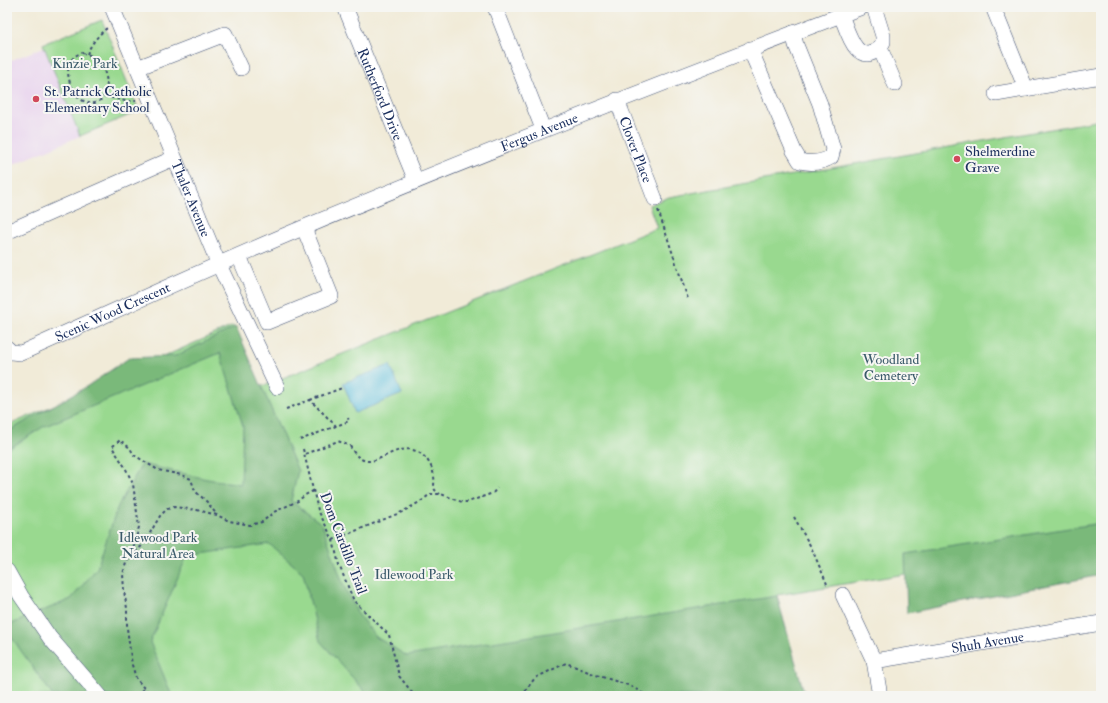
<svg xmlns="http://www.w3.org/2000/svg" width="1108" height="703" font-family="'IM FELL Double Pica',serif">
  <style>
    .built { fill: #e8d2ee }
    .green { fill: #99d98f; stroke: #5a8476 }
    .forest { fill: #7ab97a; stroke: #4a746c }
    .water { fill: #5dbedb; stroke: #3c769c }
    .lines { fill: none; stroke-linecap: round; stroke-linejoin: round }
    .minor-casing { stroke: #3b4b70; stroke-width: 16 }
    .path { stroke: #3b4b70; stroke-width: 2; stroke-dasharray: 3 3; stroke-linecap: butt }
    .minor { stroke: #fff; stroke-width: 15 }
    .poi-dot { fill: #d1495b; stroke: #f6f6f2; stroke-width: 1.5 }
    .labels { text-anchor: middle; stroke-width: 4; stroke-linejoin: round; paint-order: stroke }
    .park-label { font-size: 14px; fill: #3a5a6a; stroke: #f6f6f2 }
    .poi-label { font-size: 14px; fill: #1b2f5e; stroke: #f6f6f2; text-anchor: start }
    .street-label { font-size: 14px; fill: #1b2f5e; stroke: #f6f6f2 }
  </style>
  <rect width="100%" height="100%" fill="#f6f6f2"/>
  <filter id="ink" filterUnits="userSpaceOnUse"><feTurbulence type="fractalNoise" baseFrequency=".025" numOctaves="2"/><feDisplacementMap in="SourceGraphic" scale="8" xChannelSelector="R" yChannelSelector="G"/><feConvolveMatrix kernelMatrix="1 2 1 2 8 2 1 2 1" color-interpolation-filters="sRGB"/></filter>
  <filter id="wash" filterUnits="userSpaceOnUse"><feTurbulence type="fractalNoise" baseFrequency=".012" numOctaves="4" result="noise"/><feDisplacementMap in="SourceGraphic" scale="16" xChannelSelector="R" yChannelSelector="G"/><feGaussianBlur stdDeviation="0.9" result="paint"/><feColorMatrix in="noise" values="0 0 0 0 0 0 0 0 0 0 0 0 0 0 0 0 0 1.4 0 .05"/><feComposite in="paint" operator="in"/></filter>
  <g filter="url(#wash)">
    <rect width="100%" height="100%" fill="#f1ebd8"/>
    <!-- built -->
    <polygon class="built" points="44,47 80,136 7,167 7,62"/>
    <!-- green -->
    <g class="green">
      <polygon points="102,20 139,111 80,136 43,44"/>
      <polygon points="1101,120 1101,542 777,595 797,696 7,696 7,426 233,326 260,387 657,228 649,205 669,197"/>
    </g>
    <!-- forest -->
    <g class="forest">
      <polygon points="236,327 298,471 291,501 322,524 343,584 358,614 376,637 407,656 777,596 805,696 369,696 320,641 303,573 269,544 187,556 150,642 172,696 53,696 7,631 7,626 71,599 97,568 118,506 142,464 207,479 241,484 243,426 220,353 43,427 7,450 7,432 86,387 129,358 175,356"/>
      <polygon points="1101,523 1101,575 907,613 905,554"/>
    </g>
    <!-- water -->
    <polygon class="water" points="390,365 402,394 355,413 343,383"/>
  </g>
  <g filter="url(#ink)">
    <g class="lines">
      <defs>
        <g id="minor">
          <path id="s1" d="M112,7L219,265L277,387"/>
          <path id="s2" d="M345,7L416,181"/>
          <polyline points="495,7 543,129"/>
          <polyline points="874,7 883,36 883,42 880,48"/>
          <polyline points="993,7 1026,89"/>
          <path d="M841,15C848,32 856,68 880,48L895,84"/>
          <path d="M750,49L794,151L800,161C812,164 821,163 831,157L833,149L820,104L796,45L793,33"/>
          <polyline points="137,68 225,34 241,68"/>
          <polyline points="996,94 1101,76"/>
          <path id="s3" d="M617,100L655,199"/>
          <polyline points="7,232 174,158"/>
          <polyline points="239,256 267,322 331,296 304,228"/>
          <path id="s4" d="M7,348L11,352L21,353C115,311 209,267 305,227C489,150 675,78 862,7"/>
          <polyline points="7,571 21,596 50,638 100,696"/>
          <polyline points="843,595 874,661 880,696"/>
          <path id="s5" d="M874,661L1101,623"/>
        </g>
      </defs>
      <!-- minor casing -->
      <use href="#minor" class="minor-casing"/>
      <!-- path -->
      <g class="path">
        <path d="M82,53C99,55 110,75 106,91C105,96 102,100 97,102C75,112 53,60 82,53Z"/>
        <path d="M87,54C91,44 98,35 107,28"/>
        <polyline points="105,96 125,101 136,101"/>
        <polyline points="658,210 688,299"/>
        <polyline points="310,400 342,388"/>
        <polyline points="286,409 310,400 336,426"/>
        <polyline points="300,440 349,421 348,418"/>
        <polyline points="303,449 318,510 333,540 339,565 354,601 389,635 399,676 415,696"/>
        <path d="M305,454L338,441L350,446C369,483 392,438 418,452C427,457 433,467 434,477C435,481 433,486 435,490C436,491 439,493 440,494"/>
        <polyline points="794,517 811,547 827,584"/>
        <polyline points="333,540 402,512 423,500 430,494 441,494 462,502 468,502 493,493 497,488"/>
        <polyline points="132,553 139,527 133,484 125,467 112,447 120,440 130,448 134,455 158,470 182,475 191,479 195,491 207,502 217,515"/>
        <polyline points="137,696 144,688"/>
        <polyline points="153,696 143,687 136,678 132,665 127,628 127,608 124,591 123,574 126,563 132,554 143,545 160,516 167,509 174,507 197,510 217,515 229,521 250,525 262,522 274,512 298,501 305,495 313,491"/>
        <polyline points="521,696 535,678 566,663 596,675 631,686 647,696"/>
      </g>
      <!-- minor -->
      <use href="#minor" class="minor"/>
    </g>
  </g>
  <!-- markers -->
  <g class="poi-dot">
    <circle cx="36" cy="99" r="4"/>
    <circle cx="957" cy="159" r="4"/>
  </g>
  <g class="labels">
    <!-- park labels -->
    <g class="park-label">
      <text x="85" y="68">Kinzie Park</text>
      <text x="891" y="364">Woodland<tspan x="891" dy="16">Cemetery</tspan></text>
      <text x="158" y="542">Idlewood Park<tspan x="158" dy="16">Natural Area</tspan></text>
      <text x="414" y="579">Idlewood Park</text>
    </g>
    <!-- poi labels -->
    <g class="poi-label">
      <text x="44" y="96">St. Patrick Catholic<tspan x="44" dy="16">Elementary School</tspan></text>
      <text x="965" y="156">Shelmerdine<tspan x="965" dy="16">Grave</tspan></text>
    </g>
    <!-- street labels -->
    <g class="street-label">
      <text dy="5" stroke="none"><textPath href="#s2" startOffset="94">Rutherford Drive</textPath></text>
      <text dy="5" stroke="none"><textPath href="#s4" startOffset="579">Fergus Avenue</textPath></text>
      <text dy="5" stroke="none"><textPath href="#s3" startOffset="53">Clover Place</textPath></text>
      <text dy="5" stroke="none"><textPath href="#s1" startOffset="207">Thaler Avenue</textPath></text>
      <text dy="5" stroke="none"><textPath href="#s4" startOffset="116">Scenic Wood Crescent</textPath></text>
      <text transform="translate(344 543) rotate(69)" y="5">Dom Cardillo Trail</text>
      <text dy="5" stroke="none"><textPath href="#s5" startOffset="115">Shuh Avenue</textPath></text>
    </g>
  </g>
  <!-- margin -->
  <rect width="1108" height="703" fill="none" stroke="#f6f6f2" stroke-width="24"/>
</svg>
